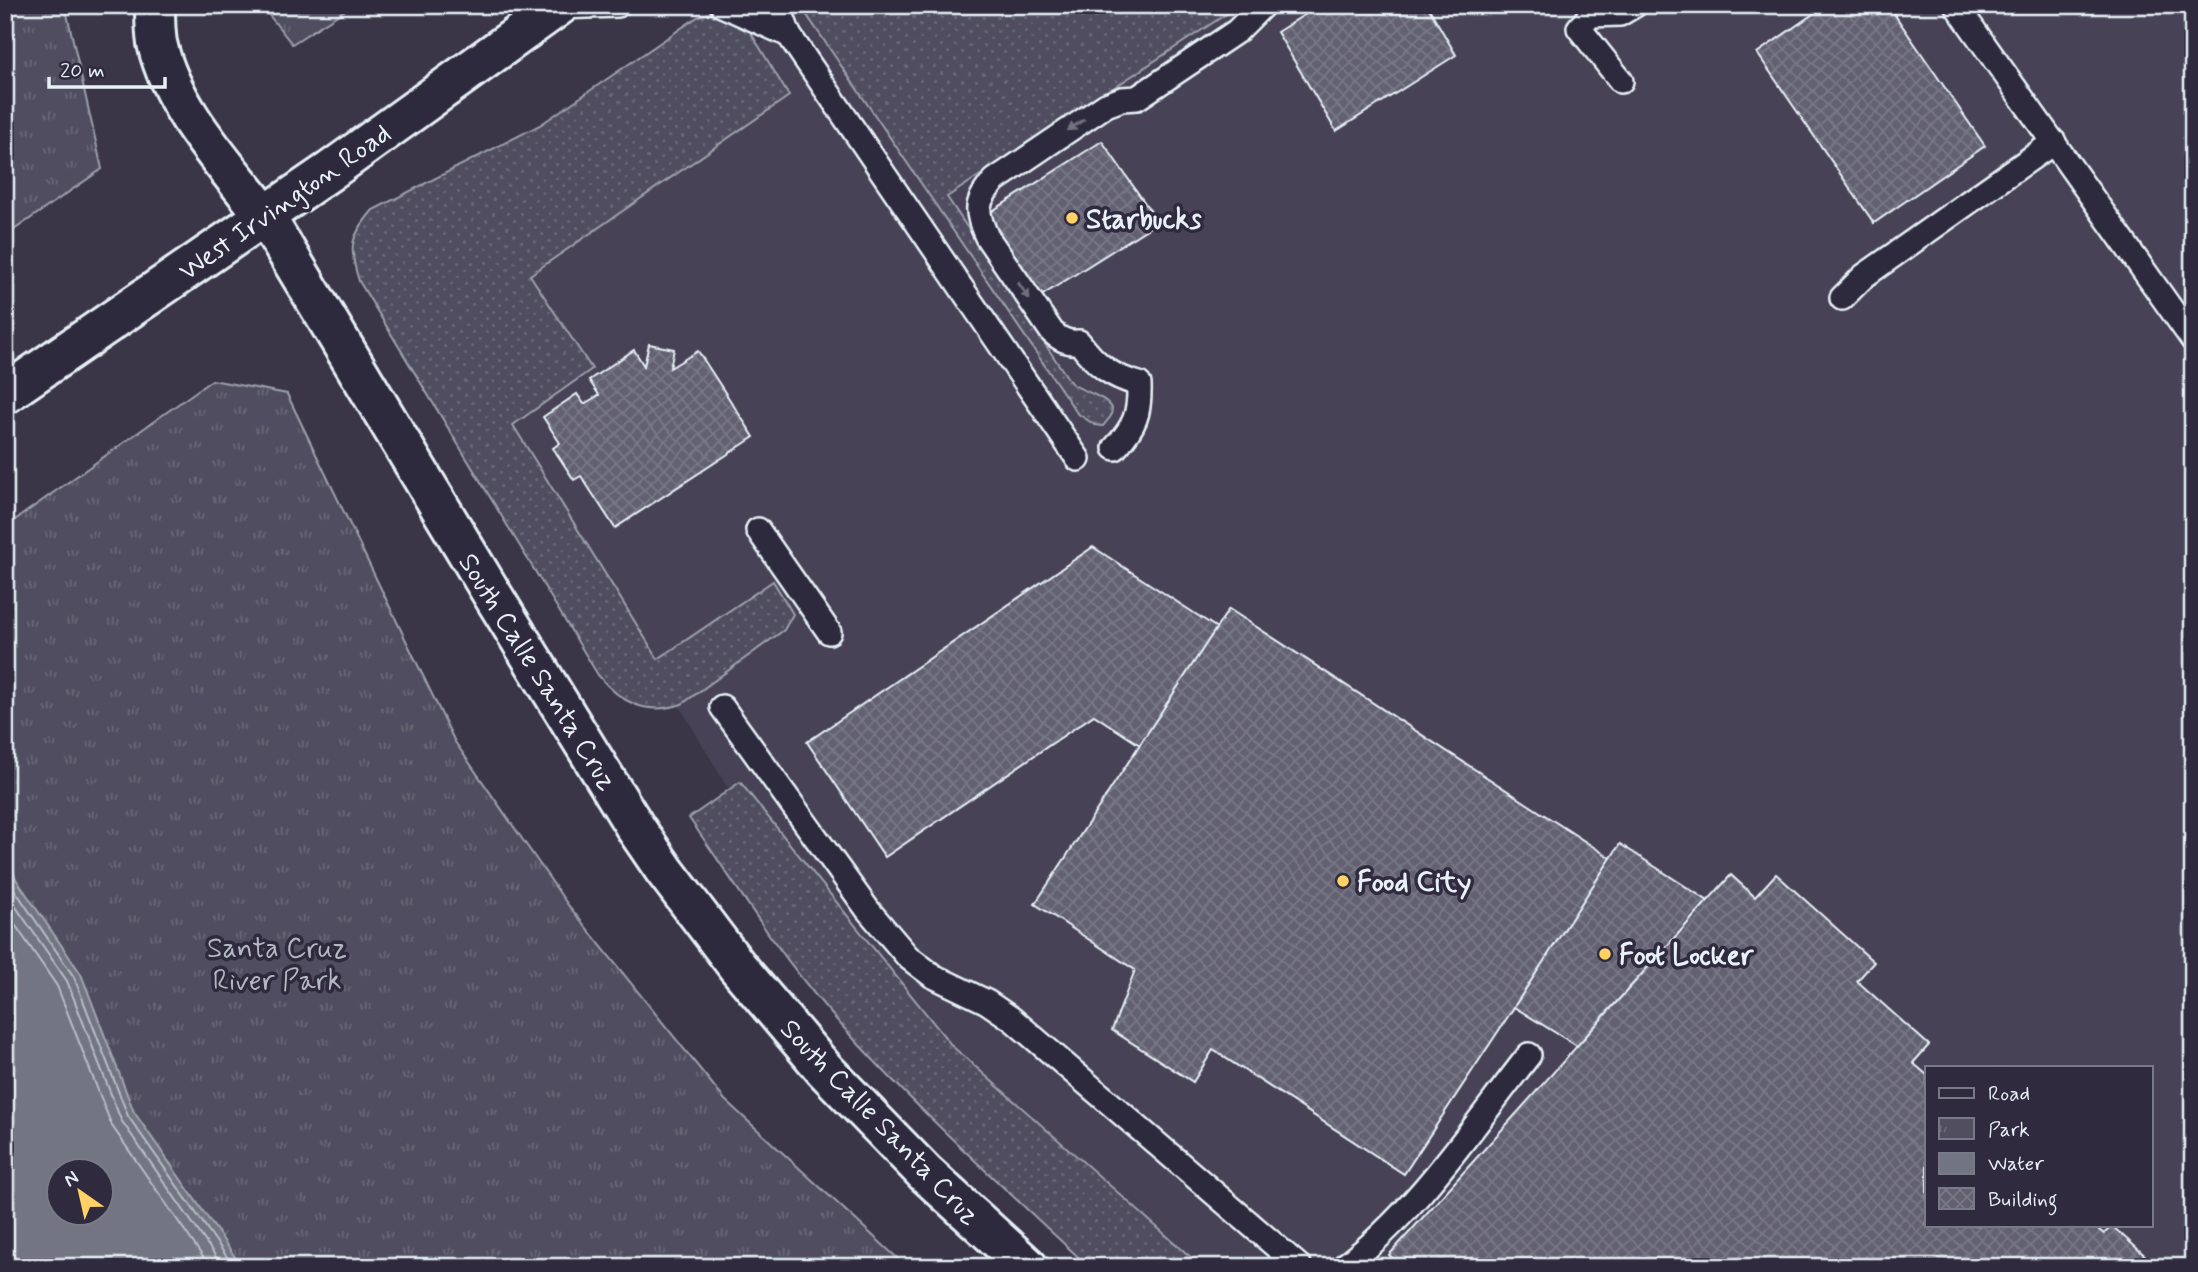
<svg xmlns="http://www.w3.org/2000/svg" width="2198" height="1272" font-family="Mynerve,sans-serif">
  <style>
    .built { fill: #464354; fill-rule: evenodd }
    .grass { fill: url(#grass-dots); stroke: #9ca0ac; stroke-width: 2 }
    .park { fill: url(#park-tufts); stroke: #9ca0ac; stroke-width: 2; fill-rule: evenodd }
    .water { fill: #737482; stroke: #a2a6b1; stroke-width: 2; fill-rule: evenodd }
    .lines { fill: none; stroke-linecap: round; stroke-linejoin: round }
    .shore { stroke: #b9bfc9; stroke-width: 2 }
    .building { fill: url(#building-cross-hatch); stroke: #e8f1f8; stroke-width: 2 }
    .lane-casing { stroke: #e8f1f8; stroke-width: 28 }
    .street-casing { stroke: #e8f1f8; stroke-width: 44 }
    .secondary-casing { stroke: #e8f1f8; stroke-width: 44 }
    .lane { stroke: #2f2a3d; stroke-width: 23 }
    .street { stroke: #2f2a3d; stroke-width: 38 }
    .secondary { stroke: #2f2a3d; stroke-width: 38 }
    .oneway { fill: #70707e }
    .poi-dot { fill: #ffd166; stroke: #2f2a3d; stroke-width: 2.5 }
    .labels { text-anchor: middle; stroke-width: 7; stroke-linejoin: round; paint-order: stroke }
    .street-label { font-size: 28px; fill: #e8f1f8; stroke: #2f2a3d }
    .poi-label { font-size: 28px; font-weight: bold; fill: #e8f1f8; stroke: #2f2a3d; text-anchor: start }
    .park-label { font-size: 28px; fill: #b3b8c2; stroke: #2f2a3d }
  </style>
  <defs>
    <pattern id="grass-dots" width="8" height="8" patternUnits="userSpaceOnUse" patternTransform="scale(1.75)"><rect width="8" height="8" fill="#504e5f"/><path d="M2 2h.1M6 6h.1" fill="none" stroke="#696877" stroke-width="1.8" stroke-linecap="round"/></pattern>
    <pattern id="park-tufts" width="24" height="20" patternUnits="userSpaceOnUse" patternTransform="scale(1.75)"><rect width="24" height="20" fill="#504e5f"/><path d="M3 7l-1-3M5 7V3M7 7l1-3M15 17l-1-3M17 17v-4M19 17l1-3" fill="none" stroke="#696877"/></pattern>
    <pattern id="building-cross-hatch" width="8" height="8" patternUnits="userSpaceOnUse" patternTransform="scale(1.75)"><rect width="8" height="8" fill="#636171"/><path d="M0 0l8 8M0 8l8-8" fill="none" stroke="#797886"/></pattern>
  </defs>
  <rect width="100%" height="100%" fill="#3a3648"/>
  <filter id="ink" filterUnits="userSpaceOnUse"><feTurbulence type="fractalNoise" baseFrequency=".0143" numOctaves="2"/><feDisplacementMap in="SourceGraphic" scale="14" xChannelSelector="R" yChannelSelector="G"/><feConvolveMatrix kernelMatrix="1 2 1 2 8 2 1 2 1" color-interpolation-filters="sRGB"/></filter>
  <g filter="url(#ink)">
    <!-- built -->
    <path class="built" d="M816,5H2193V1267H1160L798,907L426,276ZM1927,1067H2151V1225H1927Z"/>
    <!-- grass -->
    <g class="grass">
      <path d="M800,5H1240L947,197L1071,383C1084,393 1103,394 1112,408L1111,416L1103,426L1095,425L1077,413Z"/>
      <path d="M710,13H726L745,23L789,96L530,275L592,369L513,425L658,659L773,581L793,614L784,630L682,704C646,716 621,703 598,675L359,281C348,247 350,237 373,210L540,125L699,16Z"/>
      <path d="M740,782L952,1046L1202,1267H1089C999,1183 907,1101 827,1009C775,949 734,882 689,818Z"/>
    </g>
    <!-- park -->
    <g class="park">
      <polygon points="5,5 65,5 102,169 5,236"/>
      <polygon points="261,5 353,5 292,44"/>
      <path d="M212,380L287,394L455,742L568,905L725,1100L907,1267H5V527ZM60,1170H102V1212H60Z"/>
    </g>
    <!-- water -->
    <path class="water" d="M5,848L16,879L81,974L134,1112L242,1267H5ZM60,1170H102V1212H60Z"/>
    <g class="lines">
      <!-- shore -->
      <g class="shore">
        <polyline points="5,869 10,883 74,977 128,1116 234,1267"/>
        <polyline points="5,891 67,981 121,1120 223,1267"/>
        <polyline points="5,910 57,986 112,1126 210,1267"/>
      </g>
    </g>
    <!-- building -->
    <g class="building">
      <polygon points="1320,5 1427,5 1456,55 1336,131 1277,32"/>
      <polygon points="1826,5 1888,5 1985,146 1874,223 1757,53"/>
      <polygon points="1102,141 1158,222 1041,296 986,215"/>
      <polygon points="649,344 674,349 670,368 698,351 754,437 615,528 581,476 574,480 553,448 560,443 543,417 577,394 584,404 599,395 589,380 634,350 644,366"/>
      <polygon points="1093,547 1217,628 1140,745 1094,715 885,857 807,742"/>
      <polygon points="1229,609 1612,859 1404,1174 1213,1050 1193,1082 1112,1030 1135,970 1035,904"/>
      <polygon points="1620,844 1708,901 1577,1046 1514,1007"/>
      <polygon points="1776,874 1874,962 1857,981 1929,1045 1913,1063 1927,1075 1927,1225 2093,1225 2104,1234 2112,1226 2158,1267 1402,1267 1389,1255 1731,875 1755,897"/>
    </g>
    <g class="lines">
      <defs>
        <g id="lane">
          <polyline points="722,5 789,35"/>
          <polyline points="778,5 789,35 1078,459"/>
          <polyline points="1600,5 1579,28 1621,81"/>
          <polyline points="1956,5 2193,340"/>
          <polyline points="557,7 618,5"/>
          <polyline points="1589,15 1620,14 1635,5"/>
          <polyline points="1842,298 1864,276 2054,142"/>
          <path d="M1115,448C1135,426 1140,414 1139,384C1112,377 1096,365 1079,342C1068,343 1061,340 1052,332L987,237C975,212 975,201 995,180L1106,105L1122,99L1137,98L1237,31L1263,5"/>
          <polyline points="758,530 829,632"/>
          <polyline points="722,707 868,910 908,957 933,976 987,1002 1012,1019 1300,1267"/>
          <path d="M1343,1267C1416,1213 1473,1126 1529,1055"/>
        </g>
        <path id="street" d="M155,5C155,18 155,31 157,43C172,109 225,164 265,216"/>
        <g id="secondary">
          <polyline points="265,216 492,594 637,830 665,871 737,966 825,1070 925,1173 1028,1267"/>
          <polyline points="5,394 330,171 560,5"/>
        </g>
      </defs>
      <!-- lane casing -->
      <use href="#lane" class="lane-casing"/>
      <!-- street casing -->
      <use href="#street" class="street-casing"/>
      <!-- secondary casing -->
      <use href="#secondary" class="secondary-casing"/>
      <!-- lane -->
      <use href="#lane" class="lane"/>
      <!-- street -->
      <use href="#street" class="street"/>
      <!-- secondary -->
      <use href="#secondary" class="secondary"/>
    </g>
    <!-- one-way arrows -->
    <defs><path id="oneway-solid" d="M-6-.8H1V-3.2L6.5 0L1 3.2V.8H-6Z" transform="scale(1.75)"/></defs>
    <g class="oneway">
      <use href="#oneway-solid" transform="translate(1076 125) rotate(146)"/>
      <use href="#oneway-solid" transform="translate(1024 291) rotate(55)"/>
    </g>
  </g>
  <!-- markers -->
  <g class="poi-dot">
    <circle cx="1072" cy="218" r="7"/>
    <circle cx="1343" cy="881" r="7"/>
    <circle cx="1605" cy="954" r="7"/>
  </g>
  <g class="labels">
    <!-- street labels -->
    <g class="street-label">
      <text transform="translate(284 201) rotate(-35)" y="10">West Irvington Road</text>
      <text transform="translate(539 671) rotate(58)" y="10">South Calle Santa Cruz</text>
      <text transform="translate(881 1121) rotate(46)" y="10">South Calle Santa Cruz</text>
    </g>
    <!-- poi labels -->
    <g class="poi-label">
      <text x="1086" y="228">Starbucks</text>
      <text x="1357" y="891">Food City</text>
      <text x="1619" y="964">Foot Locker</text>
    </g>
    <!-- park labels -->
    <g class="park-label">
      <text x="277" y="957">Santa Cruz<tspan x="277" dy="32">River Park</tspan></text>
    </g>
  </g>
  <!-- margin -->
  <rect width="2198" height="1272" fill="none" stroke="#2f2a3d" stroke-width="28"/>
  <rect x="14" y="14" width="2170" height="1244" fill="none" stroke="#e8f1f8" stroke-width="2.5" filter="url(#ink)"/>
  <!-- legend -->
  <rect x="1925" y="1066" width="228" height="161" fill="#2f2a3d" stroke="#797a88" stroke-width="2"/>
  <rect x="1939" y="1088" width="35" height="10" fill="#2f2a3d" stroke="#797a88" stroke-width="2"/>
  <text x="1988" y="1100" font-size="21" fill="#e8f1f8">Road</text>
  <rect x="1939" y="1118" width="35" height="21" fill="url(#park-tufts)" stroke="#797a88" stroke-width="2"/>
  <text x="1988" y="1136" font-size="21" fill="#e8f1f8">Park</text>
  <rect x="1939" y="1153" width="35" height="21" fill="#737482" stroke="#797a88" stroke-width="2"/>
  <text x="1988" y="1170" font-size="21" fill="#e8f1f8">Water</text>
  <rect x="1939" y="1188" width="35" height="21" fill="url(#building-cross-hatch)" stroke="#797a88" stroke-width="2"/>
  <text x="1988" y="1206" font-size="21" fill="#e8f1f8">Building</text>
  <!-- north arrow -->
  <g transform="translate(80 1192) rotate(326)"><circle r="33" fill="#2f2a3d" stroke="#797a88" stroke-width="2"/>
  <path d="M0-5L12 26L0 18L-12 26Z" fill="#ffd166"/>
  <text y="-10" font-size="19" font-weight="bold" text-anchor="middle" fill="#e8f1f8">N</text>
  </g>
  <!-- scale -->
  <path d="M49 77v10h116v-10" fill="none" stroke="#e8f1f8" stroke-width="3.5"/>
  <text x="60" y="77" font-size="21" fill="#e8f1f8" stroke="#2f2a3d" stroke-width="5" paint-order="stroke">20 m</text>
</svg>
